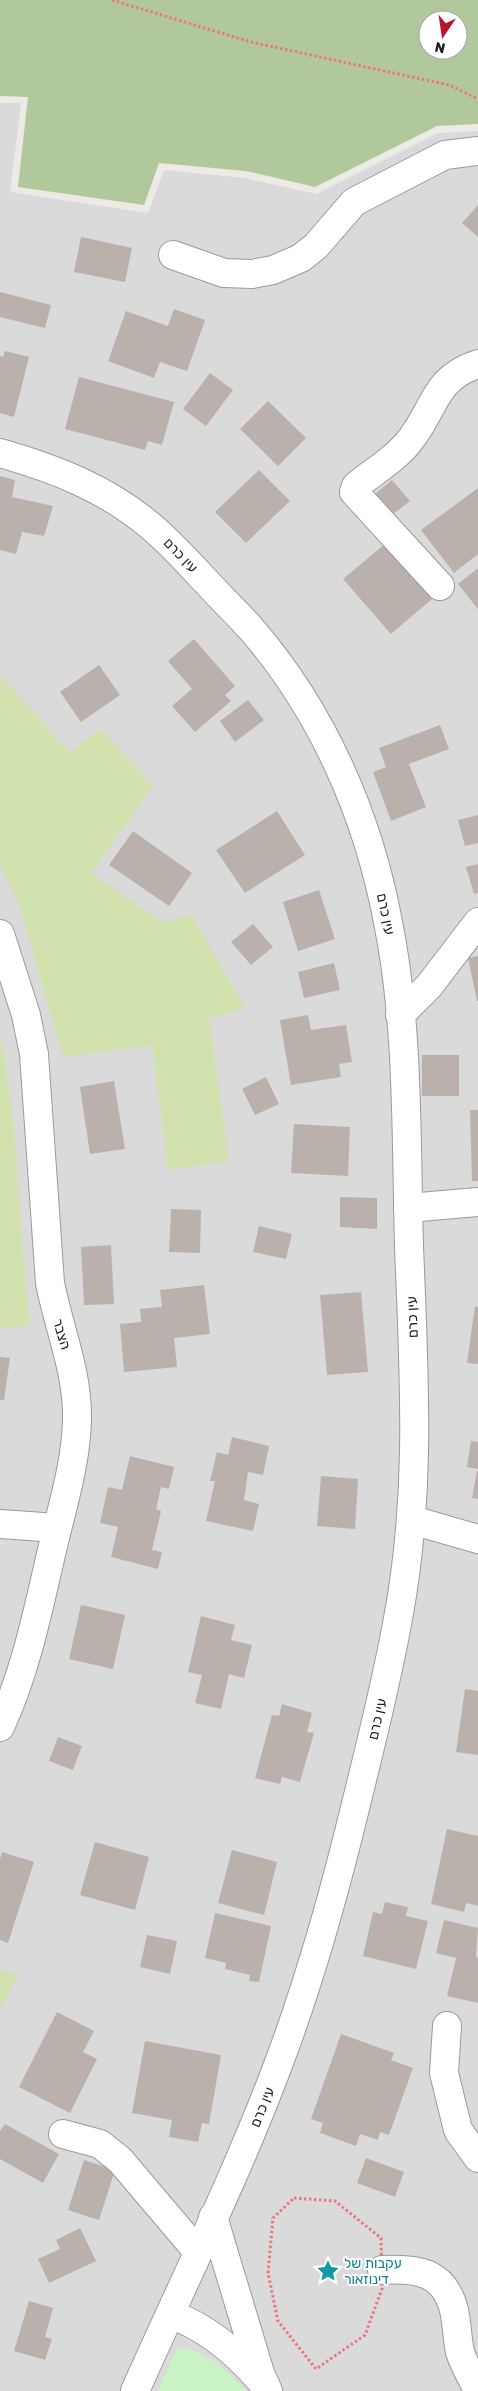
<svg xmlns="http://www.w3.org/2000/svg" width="478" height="2391" font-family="Rubik,'Noto Sans Hebrew',sans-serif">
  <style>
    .residential { fill: #dbdada }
    .grass { fill: #d1e2af }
    .forest { fill: #b1c89d; fill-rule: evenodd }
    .park { fill: #c9f3c5 }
    .building { fill: #bab1ad }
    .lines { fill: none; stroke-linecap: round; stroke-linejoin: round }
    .minor-casing { stroke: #9a9a9a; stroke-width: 30 }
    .path { stroke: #eb777f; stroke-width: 3; stroke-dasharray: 2.5 2.5; stroke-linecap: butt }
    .minor { stroke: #fff; stroke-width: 28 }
    .labels { text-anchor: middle; stroke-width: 4; stroke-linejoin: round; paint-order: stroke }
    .street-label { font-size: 14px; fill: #1d1d1d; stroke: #fff }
    .culture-label { font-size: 14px; fill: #0d838f; stroke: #fff; text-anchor: start }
  </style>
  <rect width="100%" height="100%" fill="#ede9e4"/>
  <!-- residential -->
  <polygon class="residential" points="0,103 21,103 10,192 148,213 164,170 245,178 316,194 438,133 478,131 478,2391 0,2391"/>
  <!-- grass -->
  <g class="grass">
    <polygon points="0,675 70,752 100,729 153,786 91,873 162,922 192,915 245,1008 209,1018 229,1161 168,1170 152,1045 63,1057 18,902 0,865"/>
    <path d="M0,1034C20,1129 18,1229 30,1325L0,1329Z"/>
    <polygon points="0,1969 18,1975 0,2009"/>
  </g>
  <!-- forest -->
  <path class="forest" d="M0,0H478V124L437,126L315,187L246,171L159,163L144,205L18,187L28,97L0,96ZM428,20H458V50H428Z"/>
  <!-- park -->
  <path class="park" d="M181,2348C207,2350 229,2372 246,2391H158L175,2352Z"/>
  <!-- building -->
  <g class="building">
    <polygon points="478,205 478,237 462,223"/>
    <polygon points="81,237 132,248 125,282 74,272"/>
    <polygon points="0,292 51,305 45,328 0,317"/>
    <polygon points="174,309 205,320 187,371 160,362 154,378 108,361 126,311 168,326"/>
    <polygon points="5,351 29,357 14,417 0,413 0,356 3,357"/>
    <polygon points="210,373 233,390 206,426 183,409"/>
    <polygon points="79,377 174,402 162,445 148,441 145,450 65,429"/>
    <polygon points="268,401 306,438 278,466 240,429"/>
    <polygon points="259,470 290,501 246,543 215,512"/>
    <polygon points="0,476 15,480 12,497 53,506 44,536 22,532 16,554 0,550"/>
    <polygon points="392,480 410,501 388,518 371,497"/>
    <polygon points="478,488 478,554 454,573 421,530"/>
    <polygon points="385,544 432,599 391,634 343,579"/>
    <polygon points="478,568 478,609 458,584"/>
    <polygon points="194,639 235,686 225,695 231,701 195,732 172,706 192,689 168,661"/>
    <polygon points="99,665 120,695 81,722 60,692"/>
    <polygon points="248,700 264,720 235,742 220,721"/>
    <polygon points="440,725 449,749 409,764 426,807 391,821 373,772 386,767 379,748"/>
    <polygon points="277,811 305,855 245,893 216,850"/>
    <polygon points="478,815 478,843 465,846 458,820"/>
    <polygon points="133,831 192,873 169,906 109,865"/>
    <polygon points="478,864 478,893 474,894 466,867"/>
    <polygon points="319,890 335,939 298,951 283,902"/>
    <polygon points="253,924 273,947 251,965 231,942"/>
    <polygon points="478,956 478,1001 477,1001 468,958"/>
    <polygon points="334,963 340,990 304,998 298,972"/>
    <polygon points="308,1015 311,1030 346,1025 352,1062 339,1064 341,1077 291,1085 280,1020"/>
    <rect x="422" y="1055" width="37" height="41"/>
    <polygon points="266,1077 279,1104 255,1115 242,1089"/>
    <polygon points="114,1081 125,1149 90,1154 80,1087"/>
    <polygon points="470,1110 478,1110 478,1181 472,1181"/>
    <polygon points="294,1124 350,1127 348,1176 291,1173"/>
    <polygon points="340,1197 377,1198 377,1229 340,1227"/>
    <polygon points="171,1209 201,1210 200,1253 169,1252"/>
    <polygon points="259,1226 292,1234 286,1259 253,1252"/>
    <polygon points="111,1245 114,1304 84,1305 81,1247"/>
    <polygon points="204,1285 210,1334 174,1338 177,1367 124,1372 120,1324 141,1322 140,1309 162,1307 160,1290"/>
    <polygon points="361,1292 368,1372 327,1375 320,1295"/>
    <polygon points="475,1306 478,1307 478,1364 467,1363"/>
    <polygon points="0,1357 10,1358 4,1400 0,1400"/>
    <polygon points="232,1437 269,1446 263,1475 248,1472 244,1500 259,1504 253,1531 206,1521 215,1481 210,1481 217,1452 228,1455"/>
    <polygon points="471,1441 478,1442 478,1469 467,1467"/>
    <polygon points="130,1456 174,1467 169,1489 161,1487 156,1509 161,1511 152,1550 162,1552 158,1569 111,1557 118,1527 100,1523 108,1487 122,1490"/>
    <polygon points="477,1471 478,1471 478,1499 472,1498"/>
    <polygon points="321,1476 358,1479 355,1529 317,1526"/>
    <polygon points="81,1605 125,1615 113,1669 69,1659"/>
    <polygon points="201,1616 235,1625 231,1640 252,1645 244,1678 229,1674 221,1709 195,1703 202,1675 188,1672"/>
    <polygon points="465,1689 478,1691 478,1755 456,1752"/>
    <polygon points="282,1704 312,1713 307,1732 314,1733 300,1782 282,1777 280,1784 255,1778 272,1715 279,1716"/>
    <polygon points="58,1737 82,1746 73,1770 49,1761"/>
    <polygon points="447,1829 478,1836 478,1906 466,1903 464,1912 431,1904"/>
    <polygon points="95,1842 149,1857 135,1910 80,1895"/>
    <polygon points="232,1850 277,1862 264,1915 218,1903"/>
    <polygon points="2,1852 34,1862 8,1943 0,1940 0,1859"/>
    <polygon points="385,1902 408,1907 406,1916 428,1921 416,1969 363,1956 373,1912 382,1914"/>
    <polygon points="215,1913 271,1926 259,1982 249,1981 250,1975 225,1969 226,1963 205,1958"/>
    <polygon points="444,1920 478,1928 476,1957 478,1958 478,2003 447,1996 456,1958 436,1953"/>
    <polygon points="147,1935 177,1941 170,1974 140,1967"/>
    <polygon points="57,2012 94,2031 83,2052 97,2059 70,2113 19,2087"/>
    <polygon points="341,2034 394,2053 391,2060 413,2068 389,2135 380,2132 378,2140 360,2134 356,2146 320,2133 323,2123 311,2119"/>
    <polygon points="145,2041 221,2055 209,2124 202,2123 198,2142 169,2137 172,2120 132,2113"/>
    <polygon points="5,2124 59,2154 43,2183 0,2159 0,2131"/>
    <polygon points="366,2158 404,2172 395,2197 357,2183"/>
    <polygon points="84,2160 115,2170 99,2220 68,2210"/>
    <polygon points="80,2228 96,2261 49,2283 38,2259 60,2249 56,2240"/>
    <polygon points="29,2301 53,2308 45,2337 52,2339 45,2360 14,2351"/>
  </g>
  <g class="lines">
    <defs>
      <g id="minor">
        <polyline points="173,255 224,273 252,274 273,270 301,258 316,246 354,202 445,155 478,151"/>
        <path d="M0,453C56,469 110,490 154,529C176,548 195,570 215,591C227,604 240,616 252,630C323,712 368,816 388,922C409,1026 406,1139 409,1246C414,1376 422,1495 397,1624C386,1684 371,1744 356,1804C334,1895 309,1985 275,2073C234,2181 182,2285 135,2391"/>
        <path d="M440,586L354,492L356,486C374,471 397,458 411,439C436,407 434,378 478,364"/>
        <path d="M0,934L26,1015L34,1054L50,1283C59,1329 78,1372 77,1420C76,1464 62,1507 52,1550C38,1610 26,1671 0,1727"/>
        <polyline points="400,1015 429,986 478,922"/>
        <polyline points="408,1208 478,1202"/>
        <polyline points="412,1520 478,1539"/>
        <polyline points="0,1524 57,1528"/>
        <polyline points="447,2026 444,2073 458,2130 478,2158"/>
        <polyline points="63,2134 100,2144 120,2160 198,2252"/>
        <polyline points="213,2217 260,2373 268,2391"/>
        <path d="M382,2270C417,2268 444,2271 454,2310C457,2323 457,2338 460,2352C464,2365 472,2378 478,2390"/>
        <path d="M170,2314C206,2327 235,2351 260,2380"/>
      </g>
    </defs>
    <!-- minor casing -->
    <use href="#minor" class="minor-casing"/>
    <!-- path -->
    <g class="path">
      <polyline points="112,0 251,42 449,85 478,99"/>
      <polygon points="294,2198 335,2201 381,2238 382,2289 365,2335 316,2369 278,2321 268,2273 273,2218"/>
    </g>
    <!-- minor -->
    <use href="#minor" class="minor"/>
  </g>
  <!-- icons -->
  <defs>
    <symbol id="sight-bare" viewBox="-9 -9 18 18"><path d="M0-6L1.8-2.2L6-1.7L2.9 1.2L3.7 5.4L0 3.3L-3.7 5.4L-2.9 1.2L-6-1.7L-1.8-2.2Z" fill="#0f9aa8" stroke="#fff" stroke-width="2.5" paint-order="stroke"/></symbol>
  </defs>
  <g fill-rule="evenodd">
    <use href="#sight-bare" x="312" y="2255" width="32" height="32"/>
  </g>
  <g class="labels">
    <!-- street labels -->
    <g class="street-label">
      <text transform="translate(181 555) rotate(46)" y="5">עין כרם</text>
      <text transform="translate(386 914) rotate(78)" y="5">עין כרם</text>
      <text transform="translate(412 1317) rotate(-92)" y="5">עין כרם</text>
      <text transform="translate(62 1334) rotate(73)" y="5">הצבר</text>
      <text transform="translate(377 1719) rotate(-77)" y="5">עין כרם</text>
      <text transform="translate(262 2107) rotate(-68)" y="5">עין כרם</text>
    </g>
    <!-- culture labels -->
    <g class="culture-label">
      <text x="344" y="2268">עקבות של<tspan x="344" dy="16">דינוזאור</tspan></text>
    </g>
  </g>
  <!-- north arrow -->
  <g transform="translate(443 35) rotate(193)"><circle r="24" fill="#ffffff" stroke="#a5a5a5"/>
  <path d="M0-4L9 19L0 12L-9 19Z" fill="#b61430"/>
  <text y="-8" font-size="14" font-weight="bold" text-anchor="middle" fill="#1d1d1d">N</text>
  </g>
</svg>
